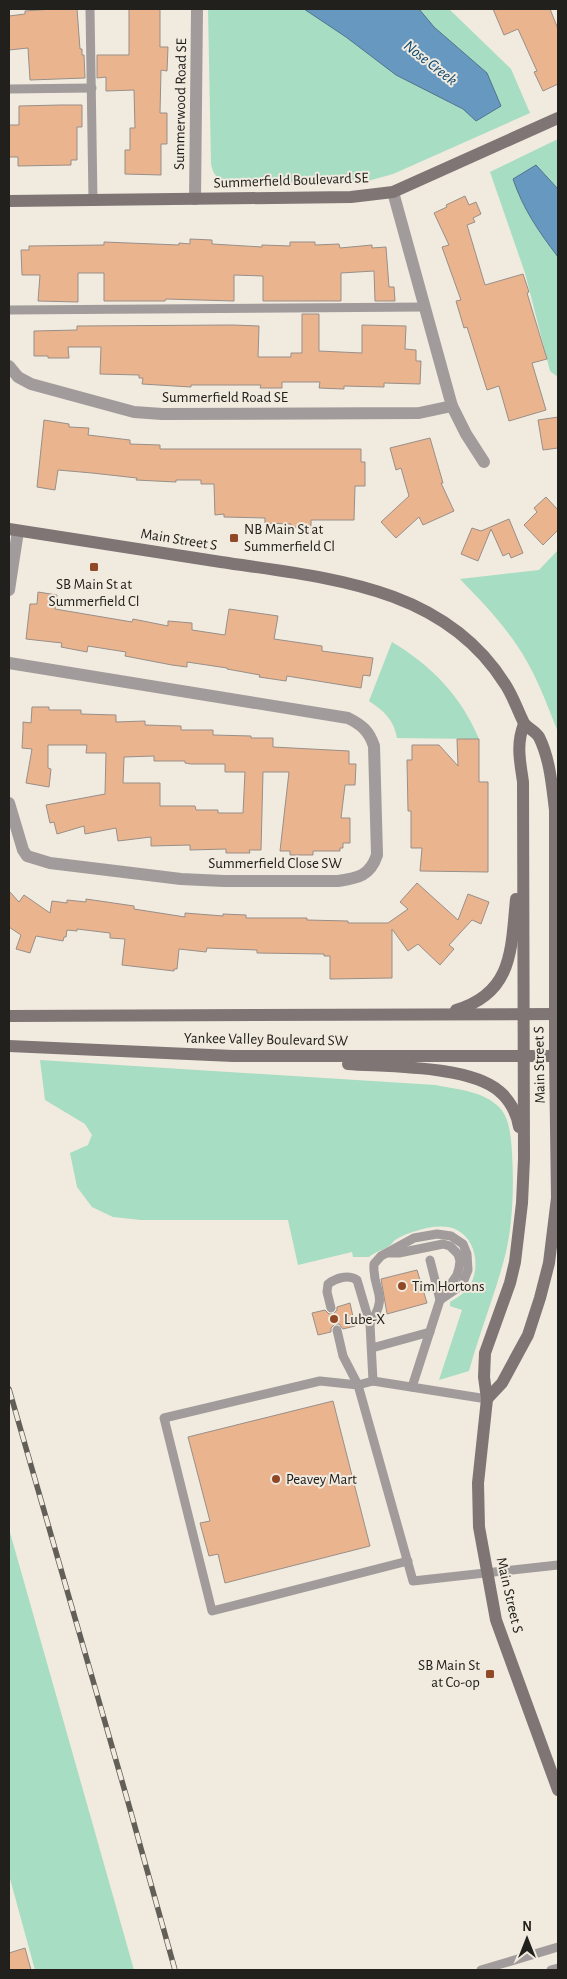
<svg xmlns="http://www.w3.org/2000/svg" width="567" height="1979" font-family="'Alegreya Sans',sans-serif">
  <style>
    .green { fill: #a7ddc2 }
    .water { fill: #6798c0; stroke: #52748f }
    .building { fill: #eab48f; stroke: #998f88; fill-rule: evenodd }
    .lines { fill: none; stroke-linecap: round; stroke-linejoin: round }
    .lane { stroke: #a29b9b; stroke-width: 9 }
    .street { stroke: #a29b9b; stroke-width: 12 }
    .secondary { stroke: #7e7574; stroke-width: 12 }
    .rail-casing { stroke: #625e58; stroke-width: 5.5 }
    .rail { stroke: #f0eadf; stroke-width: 4; stroke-dasharray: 11; stroke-linecap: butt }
    .poi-dot { fill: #904827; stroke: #f0eadf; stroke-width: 2 }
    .labels { text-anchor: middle; stroke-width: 4; stroke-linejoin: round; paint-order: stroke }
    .street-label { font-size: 15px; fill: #22201c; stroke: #f0eadf }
    .poi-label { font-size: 15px; fill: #22201c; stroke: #f0eadf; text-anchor: start }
    .water-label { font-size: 16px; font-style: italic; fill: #0a466e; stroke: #f0eadf }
  </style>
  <rect width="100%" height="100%" fill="#f0eadf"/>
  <!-- green -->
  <g class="green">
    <path d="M208,9H449L511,69L530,113L393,174L364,182L228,183C218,180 213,175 211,164Z"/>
    <polygon points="558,139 558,377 550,371 525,273 490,172"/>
    <path d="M558,550V732C546,702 535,671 516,644C500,620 480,600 460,579L539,570Z"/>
    <path d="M392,642C432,666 461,696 479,739L397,738C394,720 384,711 369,701Z"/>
    <path d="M40,1060L435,1085C456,1089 483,1091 499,1107C510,1118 511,1138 512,1153C514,1185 513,1221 506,1252C496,1292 480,1331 469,1371L439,1380L462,1310L450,1306V1302C456,1298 464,1294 468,1288C481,1271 477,1240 457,1230C446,1224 428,1227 416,1231C408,1233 401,1236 395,1240C392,1243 390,1246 386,1248C380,1251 375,1252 369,1257H353L352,1252L298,1265L288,1220H141L113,1217L92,1207L77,1187L70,1153L88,1145L92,1135L85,1124L45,1100Z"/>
    <polygon points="9,1529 134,1970 35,1970 9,1875"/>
  </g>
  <!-- water -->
  <g class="water">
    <polygon points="304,9 419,9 434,27 487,73 501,106 476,121 463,109 396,75 346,37"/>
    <path d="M536,165L558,189V257C539,232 523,209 513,179Z"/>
  </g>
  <!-- building -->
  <g class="building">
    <polygon points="53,9 77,9 80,49 82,49 82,55 84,55 85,78 30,80 28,48 9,50 9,16 25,14 25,11"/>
    <polygon points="129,9 160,9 160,47 168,47 167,71 161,70 160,113 167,113 167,144 161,144 161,175 125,174 125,150 130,150 130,128 135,128 134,90 106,91 106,77 97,78 97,55 129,55"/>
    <polygon points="493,9 550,9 558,29 558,84 543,91 534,72 537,71 518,29 504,35"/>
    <polygon points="60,105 82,105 82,127 77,127 77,160 71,160 71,165 18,166 18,157 9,157 9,125 19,125 19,106"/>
    <polygon points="465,196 469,205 476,202 481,214 473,218 475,222 467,225 485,285 523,274 529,292 527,293 547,359 532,363 546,410 509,421 499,386 487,390 467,327 464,328 456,301 461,300 442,247 449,245 434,213 447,207 446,205"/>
    <polygon points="190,239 212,240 212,244 262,247 262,245 290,246 290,242 315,242 315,245 339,244 340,248 372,245 372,248 386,247 389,287 394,287 395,301 375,301 374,271 341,273 341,301 263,301 263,276 234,275 234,301 166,299 165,301 104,301 104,273 78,273 78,302 38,301 40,275 22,275 21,250 29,250 29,246 104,245 104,242 179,245 179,243 190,244"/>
    <polygon points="302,314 319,314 319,351 362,353 362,325 406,326 405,349 416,350 416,361 421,361 420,384 384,383 384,387 344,386 344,389 319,388 320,382 282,382 282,388 260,388 261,385 191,385 191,387 142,384 143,378 139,378 139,375 100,374 101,347 68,347 69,358 48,358 48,356 34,356 34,331 77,330 77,326 233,325 259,326 258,357 291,357 291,353 302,353"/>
    <polygon points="558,417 558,448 543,450 538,420"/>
    <polygon points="44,420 69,424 69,427 89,428 88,435 130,440 130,444 160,445 160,449 361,449 361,462 365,462 365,486 355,486 354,520 311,520 311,528 291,527 291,524 265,523 265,518 224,517 224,514 215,515 214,484 201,484 201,480 176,480 176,482 136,480 137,478 92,473 58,470 55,490 37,487"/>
    <polygon points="430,438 443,483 441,483 454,511 423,525 419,517 396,538 381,522 409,496 401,468 396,470 390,448"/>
    <polygon points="546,497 558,510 558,530 543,545 524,525 537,512 534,508"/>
    <polygon points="509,519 523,553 511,558 509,553 503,556 491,529 478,561 461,554 472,528 481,531"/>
    <polygon points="38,592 57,595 55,609 132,622 133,619 168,626 168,621 192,623 192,630 225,635 229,609 278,616 274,639 322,646 322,651 373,658 370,676 363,675 361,688 287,676 286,681 259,677 260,675 227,669 227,668 187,662 187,667 172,665 125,656 126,652 88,646 87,652 61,647 62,643 26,639 30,604 37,604"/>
    <path d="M32,707H49V710H81V714L116,715V722L145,721V725L181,726V730H213V735L251,736V738H273V747L349,751V764H356L355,785H345L341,818H350V843H343V848H340V851H313V855H290V851H280L289,772H263L261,850H249L250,853H226V849L190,850V845L151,846V837L118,841L116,828L85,834L84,826L57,834L54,822L50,823L46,805L105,794L106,753H86L87,745H48V768L51,769L49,787L26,783L32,749L22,748L23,730V722L31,723ZM154,756V761H185V763L191,764H225V772H245L243,813H218V810H196L195,806H160V783H123L124,757Z"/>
    <polygon points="457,739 479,739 479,782 488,782 488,872 420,871 422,848 411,848 411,811 408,811 407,760 412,760 412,745 439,745 458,766"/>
    <polygon points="417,883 458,920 468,894 489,902 481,924 472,920 449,945 454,949 440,965 418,944 408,951 392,929 392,978 330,979 330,956 324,956 324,954 257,953 257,950 207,948 206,952 179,949 177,969 174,969 174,971 122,965 125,939 110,938 110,933 77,929 77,931 67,930 66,937 64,937 63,941 36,936 30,953 16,949 21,935 9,927 9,891 19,902 24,895 50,913 52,901 67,903 67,900 86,902 86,899 134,906 134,909 185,917 185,913 223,916 223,914 246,915 246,918 307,918 307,920 348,921 348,923 388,923 408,909 400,902"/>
    <polygon points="417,1270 427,1303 387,1314 381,1279"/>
    <polygon points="350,1303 355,1326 343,1329 339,1324 335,1324 331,1328 331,1332 318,1335 312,1313 325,1310 329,1314 333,1314 337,1310 337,1307"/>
    <polygon points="333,1401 370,1546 225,1583 218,1554 209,1556 200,1523 210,1521 188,1437"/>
    <polygon points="25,1948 31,1970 9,1970 9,1953"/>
  </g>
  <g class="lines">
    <!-- lane -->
    <g class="lane">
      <polyline points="90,9 93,200"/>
      <polyline points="9,89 92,88"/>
      <polyline points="9,310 425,307"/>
      <polyline points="389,1253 399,1253 443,1244 450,1246 458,1254 460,1261 459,1268 457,1275 440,1300 412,1387"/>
      <polyline points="430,1260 440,1300"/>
      <path d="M331,1308L327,1292L328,1284C336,1278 348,1274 357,1280L370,1324L373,1381"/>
      <path d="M370,1324C390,1293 372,1292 374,1264L381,1256L414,1238L437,1234L451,1236L463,1244L467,1254L468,1270L462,1285L440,1300"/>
      <polyline points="337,1330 343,1356 358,1385"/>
      <polyline points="372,1348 430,1332"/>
      <polyline points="358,1385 320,1381 164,1418 212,1611 408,1561"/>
      <polyline points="487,1399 373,1381 358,1385 413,1581 558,1565"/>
      <polyline points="481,1970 558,1947"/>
      <polyline points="551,1970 558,1968"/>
    </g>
    <!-- street -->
    <g class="street">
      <polyline points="195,199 197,9"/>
      <polyline points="9,366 18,377 31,384 134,412 162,414 419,413 452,406 393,192"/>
      <polyline points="452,406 466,434 484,462"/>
      <polyline points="9,590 18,531"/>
      <path d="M9,663L348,718C362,725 369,731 374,746L377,855C370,876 358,878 338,881H224L181,879L50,863L27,856L23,850L9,803"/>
    </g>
    <!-- secondary -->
    <g class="secondary">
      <polyline points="9,201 351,197 393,192 558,118"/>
      <path d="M9,529C80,540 150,551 221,562C326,578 443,585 505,684C513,696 517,709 523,721C526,728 535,730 539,737C550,759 552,786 555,810V1056L557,1198L549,1263L540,1298L528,1335L502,1383L487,1399"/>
      <path d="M524,724C516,744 520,761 523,782L524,1159L522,1203L515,1262L510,1283L485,1353L484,1377L487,1399L478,1483L479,1527L496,1620L558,1790"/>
      <path d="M456,1010C513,993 511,950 516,899"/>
      <polyline points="9,1016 558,1014"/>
      <polyline points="9,1046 233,1056 558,1056"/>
      <path d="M348,1064C386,1067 469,1065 499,1091C509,1099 517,1113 519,1127"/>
    </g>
    <defs>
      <polyline id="rail" points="9,1389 128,1802 175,1970"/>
    </defs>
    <!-- rail casing -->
    <use href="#rail" class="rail-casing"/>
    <!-- rail -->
    <use href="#rail" class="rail"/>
  </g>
  <!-- markers -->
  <g class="poi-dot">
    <rect x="229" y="533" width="10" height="10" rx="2.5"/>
    <rect x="89" y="562" width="10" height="10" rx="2.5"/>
    <circle cx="402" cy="1286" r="5"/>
    <circle cx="334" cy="1319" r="5"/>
    <circle cx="276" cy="1479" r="5"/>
    <rect x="485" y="1669" width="10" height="10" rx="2.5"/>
  </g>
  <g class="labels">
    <!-- street labels -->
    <g class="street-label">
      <text transform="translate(180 104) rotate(-89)" y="5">Summerwood Road SE</text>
      <text transform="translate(291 180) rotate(-2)" y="5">Summerfield Boulevard SE</text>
      <text x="225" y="402">Summerfield Road SE</text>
      <text transform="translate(179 539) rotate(9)" y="5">Main Street S</text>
      <text x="275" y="868">Summerfield Close SW</text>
      <text transform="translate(266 1039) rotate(1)" y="5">Yankee Valley Boulevard SW</text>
      <text transform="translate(539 1065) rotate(-91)" y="5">Main Street S</text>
      <text transform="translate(510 1595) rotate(77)" y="5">Main Street S</text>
    </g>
    <!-- poi labels -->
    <g class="poi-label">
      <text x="244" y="534">NB Main St at<tspan x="244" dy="17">Summerfield Cl</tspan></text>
      <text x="94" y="589" text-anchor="middle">SB Main St at<tspan x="94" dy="17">Summerfield Cl</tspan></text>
      <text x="412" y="1291">Tim Hortons</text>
      <text x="344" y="1324">Lube-X</text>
      <text x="286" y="1484">Peavey Mart</text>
      <text x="480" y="1670" text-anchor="end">SB Main St<tspan x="480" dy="17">at Co-op</tspan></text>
    </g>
    <!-- water labels -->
    <g class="water-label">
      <text transform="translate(431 62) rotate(38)" y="6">Nose Creek</text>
    </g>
  </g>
  <!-- border -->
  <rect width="567" height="1979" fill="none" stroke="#22201c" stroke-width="20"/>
  <!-- north arrow -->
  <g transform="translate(527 1939)" stroke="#f0eadf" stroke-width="4" paint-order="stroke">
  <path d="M0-4L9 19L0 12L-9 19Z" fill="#22201c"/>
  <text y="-8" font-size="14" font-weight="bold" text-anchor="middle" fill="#22201c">N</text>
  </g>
</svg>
